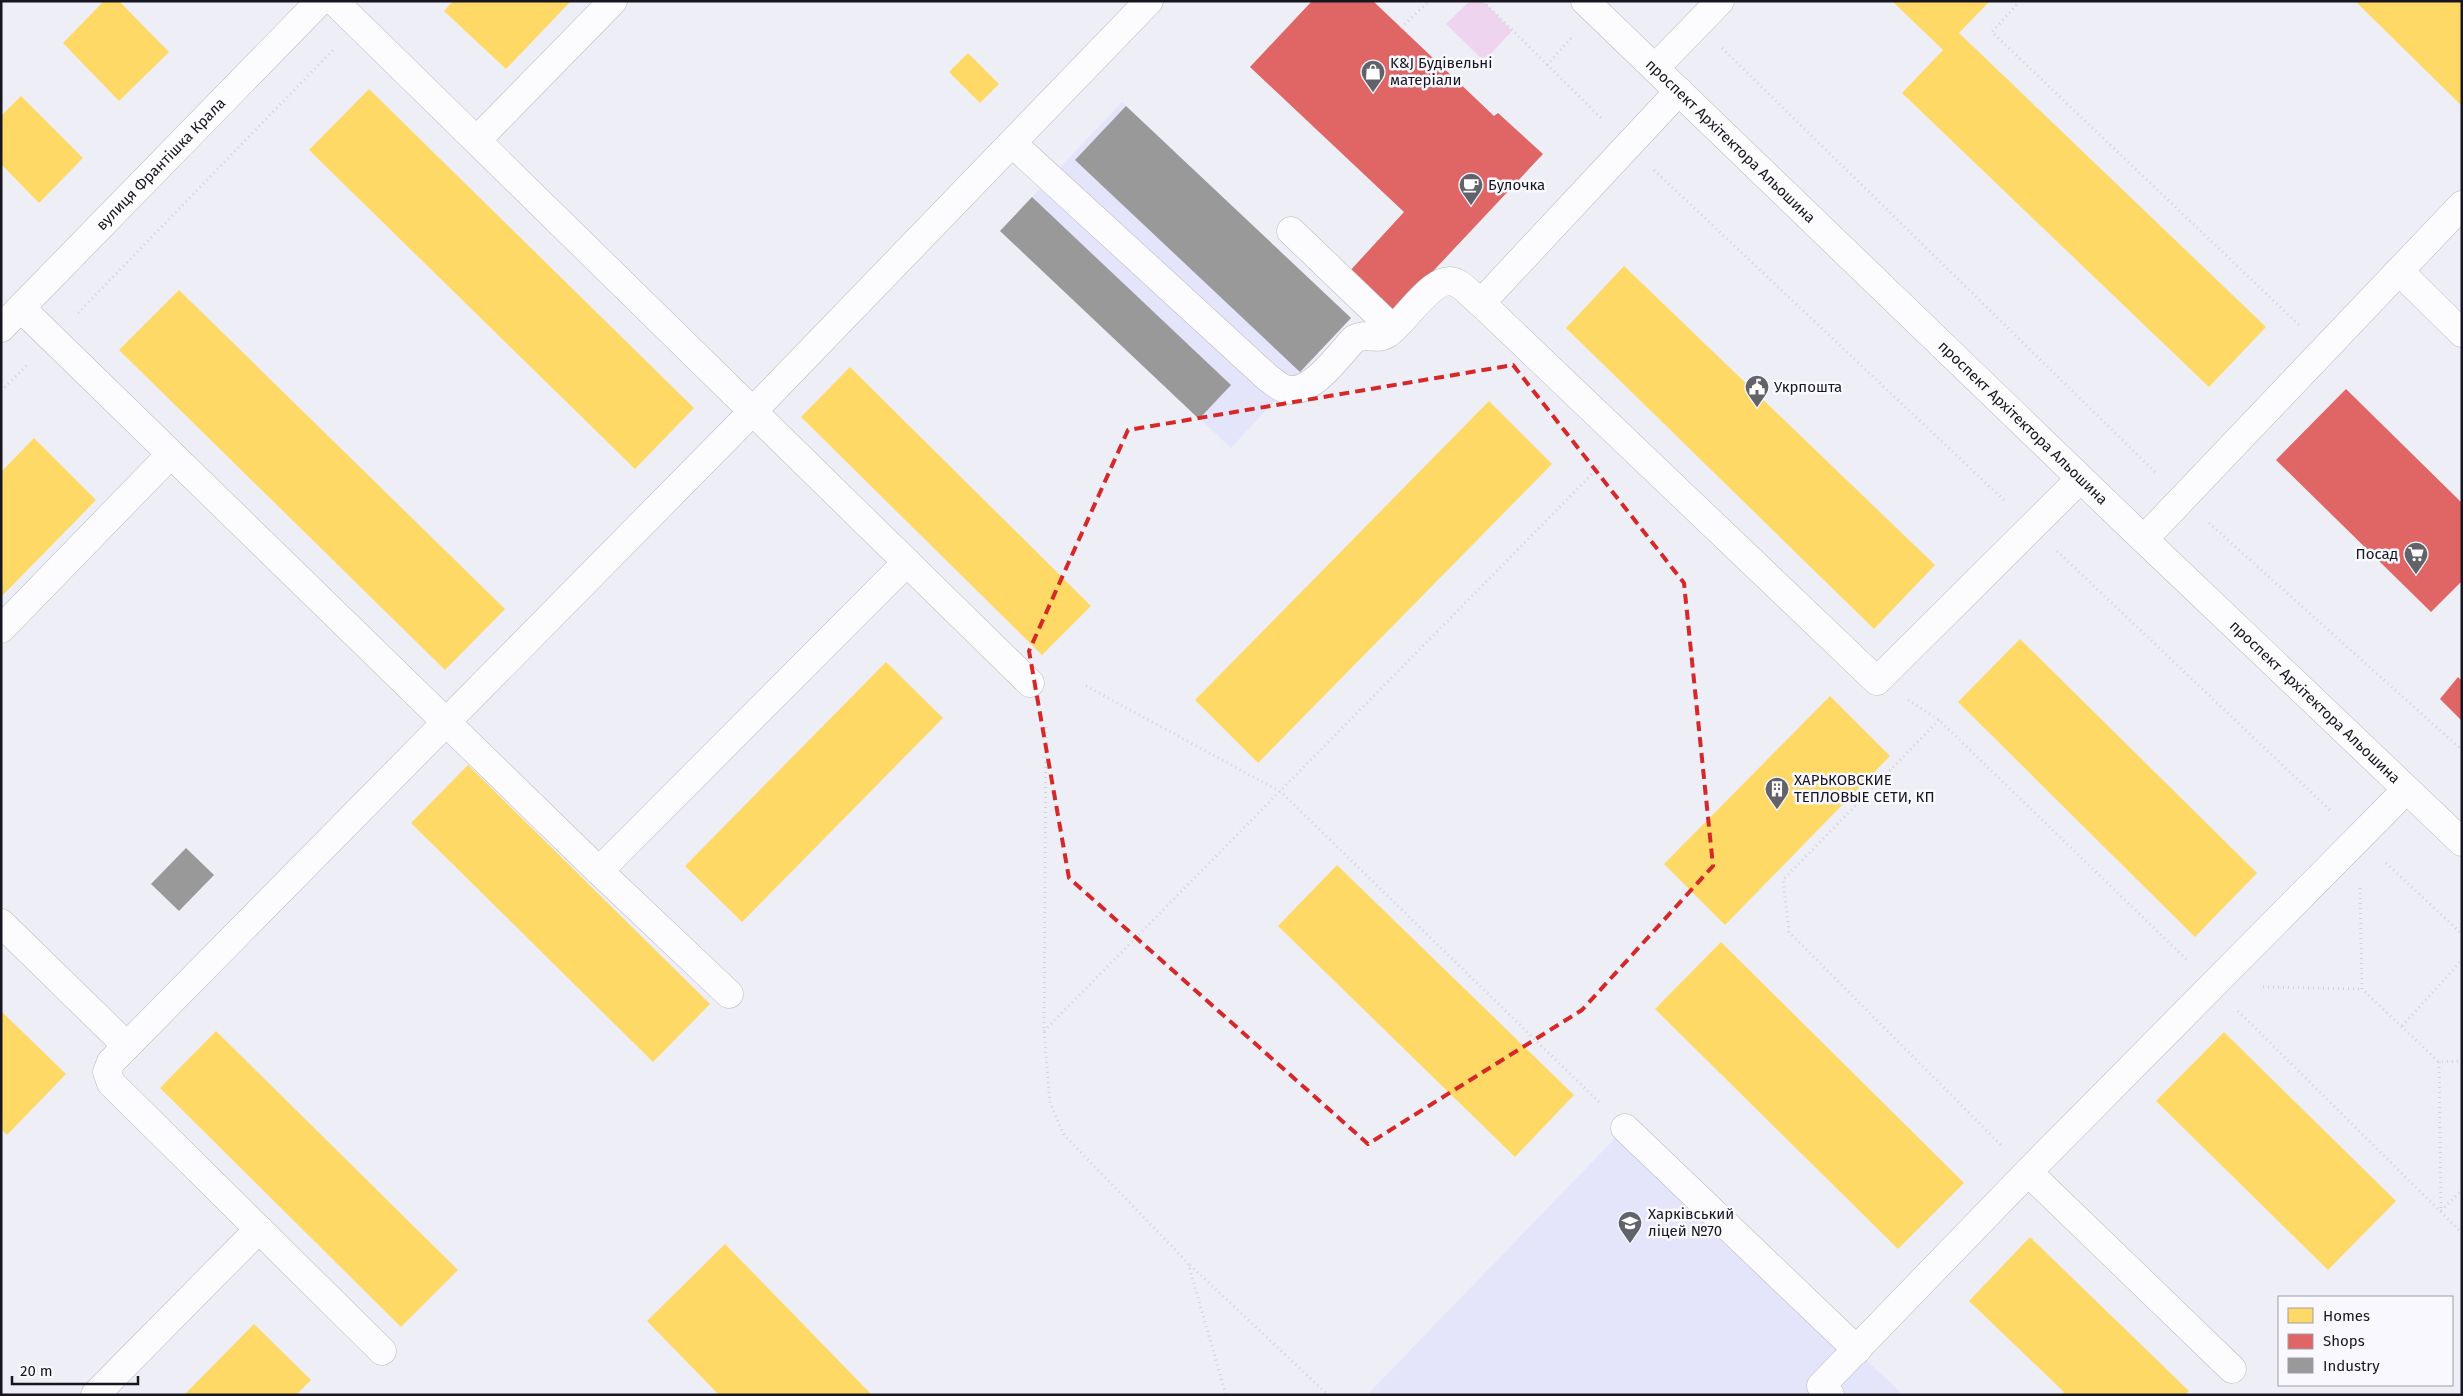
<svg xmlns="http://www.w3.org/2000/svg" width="2463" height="1396" font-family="'Fira Sans',sans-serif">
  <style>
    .built { fill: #e4e4fb }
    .green { fill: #efd4ef }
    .homes { fill: #ffd966 }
    .shops { fill: #e06666 }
    .industry { fill: #999 }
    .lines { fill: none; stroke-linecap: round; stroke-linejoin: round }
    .minor-casing { stroke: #b9b9c2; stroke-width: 29 }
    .path { stroke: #d3d3d5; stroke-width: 3; stroke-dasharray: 1 4; stroke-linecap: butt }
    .minor { stroke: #fcfcfe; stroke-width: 28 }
    .marked { fill: none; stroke: #d62828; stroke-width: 4; stroke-dasharray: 10 6; stroke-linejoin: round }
    .labels { text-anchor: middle; stroke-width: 5; stroke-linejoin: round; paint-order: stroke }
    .poi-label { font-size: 15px; fill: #171620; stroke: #f8f8fe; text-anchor: start }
    .street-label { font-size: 15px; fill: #171620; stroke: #f8f8fe }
  </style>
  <rect width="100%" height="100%" fill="#eeeef7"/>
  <!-- built -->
  <g class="built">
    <polygon points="1122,102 1351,318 1231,448 1000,231"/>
    <polygon points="1625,1128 1903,1395 1367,1395"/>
  </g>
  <!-- green -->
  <polygon class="green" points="1470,1 1483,1 1512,31 1484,61 1446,24"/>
  <!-- homes -->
  <g class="homes">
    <polygon points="104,1 119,1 169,52 119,101 63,43"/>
    <polygon points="453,1 571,1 506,69 444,11"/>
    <polygon points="1892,1 1990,1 1959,33 2266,327 2209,387 1902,93 1943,50"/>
    <polygon points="2355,1 2462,1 2462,106"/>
    <polygon points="968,53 999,84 980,103 949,72"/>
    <polygon points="369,89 694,408 635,469 309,150"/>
    <polygon points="21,96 83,158 39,203 1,164 1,116"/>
    <polygon points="1624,266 1935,565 1874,629 1566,328"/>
    <polygon points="179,290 505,609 445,670 119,350"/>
    <polygon points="850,367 1091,606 1042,655 801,417"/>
    <polygon points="1489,401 1552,464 1258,763 1195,700"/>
    <polygon points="34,438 96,500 1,597 1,472"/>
    <polygon points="2020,639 2257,873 2195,937 1958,702"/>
    <polygon points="886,662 943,718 742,922 685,866"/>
    <polygon points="1830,696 1890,756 1725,925 1664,864"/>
    <polygon points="468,765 710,1004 653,1062 411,823"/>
    <polygon points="1337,865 1574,1095 1515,1157 1278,926"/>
    <polygon points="1721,942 1964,1183 1898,1249 1655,1009"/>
    <polygon points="1,1011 66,1074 7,1135 1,1129"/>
    <polygon points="216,1031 458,1270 401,1327 160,1088"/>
    <polygon points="2224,1032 2396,1201 2328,1270 2156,1101"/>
    <polygon points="2030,1237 2189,1391 2185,1395 2061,1395 2064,1392 1969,1301"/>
    <polygon points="725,1244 872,1395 719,1395 647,1321"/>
    <polygon points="254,1324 311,1380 296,1395 184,1395"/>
  </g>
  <!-- shops -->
  <g class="shops">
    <polygon points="1312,1 1373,1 1494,116 1498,113 1543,154 1392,315 1348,273 1404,212 1250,67"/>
    <polygon points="2346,389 2462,503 2462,581 2431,612 2276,460"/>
    <polygon points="2458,677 2462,681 2462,721 2440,699"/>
  </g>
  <!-- industry -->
  <g class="industry">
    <polygon points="1126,106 1351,318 1300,372 1075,160"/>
    <polygon points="1032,197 1231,385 1199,419 1000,231"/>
    <polygon points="186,848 214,875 179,911 151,884"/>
  </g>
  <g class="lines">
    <defs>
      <g id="minor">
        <polyline points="334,1 1030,683"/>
        <path id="s1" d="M1585,1L2131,527L2462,842"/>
        <polyline points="1655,68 1720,1"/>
        <polyline points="1679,91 1481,303 1877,681 2080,479"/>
        <polyline points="477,140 613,1"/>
        <path d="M1012,143L1268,378C1273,381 1279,387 1285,389C1310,397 1338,356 1354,339C1367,332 1376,341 1387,334C1405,323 1434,271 1457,283C1465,287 1473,297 1481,303"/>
        <polyline points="1291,231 1393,329"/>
        <polyline points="2399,271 2462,333"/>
        <polyline points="21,308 599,871 729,994"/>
        <path id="s2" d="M1,328L320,1"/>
        <polyline points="2144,539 2462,205"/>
        <polyline points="1,629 171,454"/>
        <polyline points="599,871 907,562"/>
        <polyline points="1,923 127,1046"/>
        <polyline points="1625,1128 1857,1350"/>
        <polyline points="2028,1172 2232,1369"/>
        <polyline points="382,1351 111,1083 107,1072 111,1062 754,410 1149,1"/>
        <polyline points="95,1395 259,1229"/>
        <polyline points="1830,1395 1821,1386 2028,1172 2406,790"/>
      </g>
    </defs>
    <!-- minor casing -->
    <use href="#minor" class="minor-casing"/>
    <!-- path -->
    <g class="path">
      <polyline points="1483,1 1603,120"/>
      <polyline points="2020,1 1992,32 2299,325"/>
      <polyline points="1401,28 1429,1"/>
      <polyline points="1722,48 2157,474"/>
      <polyline points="1547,65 1572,37"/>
      <polyline points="1654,170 2006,502"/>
      <polyline points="78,313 333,50"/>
      <polyline points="1,391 28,364"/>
      <polyline points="2209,523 2462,750"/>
      <polyline points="2057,551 2332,812"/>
      <polyline points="1086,686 1281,792 1600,1103"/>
      <polyline points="1908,700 1939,720 2188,961"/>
      <polyline points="1939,720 1783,880 1789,932 2003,1147"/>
      <polyline points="1046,727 1044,1031 1050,1103 1064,1135 1188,1263 1226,1395"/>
      <polyline points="2386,863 2462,934"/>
      <polyline points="2360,888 2362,989 2439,1062 2462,1061"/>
      <polyline points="2263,987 2362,989"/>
      <polyline points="2238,1011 2462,1233"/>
      <polyline points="2402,1026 2462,960"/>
      <polyline points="1044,1031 1600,466"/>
      <polyline points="2439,1062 2441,1211"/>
      <polyline points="2441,1211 2462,1190"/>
      <polyline points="1190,1265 1328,1395"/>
    </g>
    <!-- minor -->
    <use href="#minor" class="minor"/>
  </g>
  <!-- marked area -->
  <path class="marked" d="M1513,365L1684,583L1713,866L1582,1010L1368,1144L1069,878L1029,651L1128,430Z"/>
  <!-- icons -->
  <defs>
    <symbol id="shop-pin" viewBox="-11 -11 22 30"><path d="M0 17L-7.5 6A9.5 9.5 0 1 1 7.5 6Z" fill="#62626b" stroke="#f8f8fe"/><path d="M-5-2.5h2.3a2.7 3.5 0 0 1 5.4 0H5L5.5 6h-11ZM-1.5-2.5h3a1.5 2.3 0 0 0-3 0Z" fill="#fff"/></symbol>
    <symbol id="cafe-pin" viewBox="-11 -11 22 30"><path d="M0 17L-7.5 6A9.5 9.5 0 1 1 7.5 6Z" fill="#62626b" stroke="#f8f8fe"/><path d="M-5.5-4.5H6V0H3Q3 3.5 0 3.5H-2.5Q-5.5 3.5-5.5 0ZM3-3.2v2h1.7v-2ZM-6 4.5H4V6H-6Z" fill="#fff"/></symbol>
    <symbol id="civic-pin" viewBox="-11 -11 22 30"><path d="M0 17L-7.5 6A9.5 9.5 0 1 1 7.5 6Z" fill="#62626b" stroke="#f8f8fe"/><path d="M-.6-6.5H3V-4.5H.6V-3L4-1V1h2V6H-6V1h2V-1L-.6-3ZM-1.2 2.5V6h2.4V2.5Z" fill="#fff"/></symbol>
    <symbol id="supermarket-pin" viewBox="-11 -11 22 30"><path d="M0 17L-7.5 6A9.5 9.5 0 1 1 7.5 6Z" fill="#62626b" stroke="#f8f8fe"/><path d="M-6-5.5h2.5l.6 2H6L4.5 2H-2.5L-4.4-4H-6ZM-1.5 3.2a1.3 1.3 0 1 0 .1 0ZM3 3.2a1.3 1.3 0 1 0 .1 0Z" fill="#fff"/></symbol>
    <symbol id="building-pin" viewBox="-11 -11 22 30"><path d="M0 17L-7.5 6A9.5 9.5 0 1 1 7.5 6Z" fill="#62626b" stroke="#f8f8fe"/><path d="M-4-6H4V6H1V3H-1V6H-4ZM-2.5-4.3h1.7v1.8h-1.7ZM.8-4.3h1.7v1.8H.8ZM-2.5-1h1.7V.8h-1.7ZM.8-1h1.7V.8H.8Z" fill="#fff"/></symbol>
    <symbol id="school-pin" viewBox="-11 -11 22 30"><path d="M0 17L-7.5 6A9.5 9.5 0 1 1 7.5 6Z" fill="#62626b" stroke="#f8f8fe"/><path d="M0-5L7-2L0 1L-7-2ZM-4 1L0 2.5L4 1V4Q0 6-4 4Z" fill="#fff"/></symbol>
  </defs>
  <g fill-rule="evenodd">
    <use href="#shop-pin" x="1359" y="58" width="28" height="38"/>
    <use href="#cafe-pin" x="1457" y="171" width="28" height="38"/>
    <use href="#civic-pin" x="1743" y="373" width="28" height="38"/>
    <use href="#supermarket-pin" x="2402" y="540" width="28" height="38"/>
    <use href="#building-pin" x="1763" y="775" width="28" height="38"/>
    <use href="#school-pin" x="1616" y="1209" width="28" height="38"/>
  </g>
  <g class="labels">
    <!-- poi labels -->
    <g class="poi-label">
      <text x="1390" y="68">K&amp;J Будівельні<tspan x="1390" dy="17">матеріали</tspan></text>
      <text x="1488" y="190">Булочка</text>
      <text x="1774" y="392">Укрпошта</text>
      <text x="2398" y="559" text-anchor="end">Посад</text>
      <text x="1794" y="785">ХАРЬКОВСКИЕ<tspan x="1794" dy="17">ТЕПЛОВЫЕ СЕТИ, КП</tspan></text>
      <text x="1648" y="1219">Харківський<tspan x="1648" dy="17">ліцей №70</tspan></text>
    </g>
    <!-- street labels -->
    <g class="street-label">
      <text dy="5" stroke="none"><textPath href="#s1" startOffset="202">проспект Архітектора Альошина</textPath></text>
      <text dy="5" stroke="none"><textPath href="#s2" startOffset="229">вулиця Франтішка Крала</textPath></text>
      <text dy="5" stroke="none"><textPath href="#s1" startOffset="608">проспект Архітектора Альошина</textPath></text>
      <text dy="5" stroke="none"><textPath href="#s1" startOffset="1012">проспект Архітектора Альошина</textPath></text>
    </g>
  </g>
  <!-- border -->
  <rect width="2463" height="1396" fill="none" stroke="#171620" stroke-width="5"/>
  <!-- legend -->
  <rect x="2278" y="1296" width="175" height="90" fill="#f8f8fe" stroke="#9e9ea5"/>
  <rect x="2288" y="1308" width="25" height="15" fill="#ffd966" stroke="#9e9ea5"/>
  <text x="2323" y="1321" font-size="15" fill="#171620">Homes</text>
  <rect x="2288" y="1334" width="25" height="15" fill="#e06666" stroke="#9e9ea5"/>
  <text x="2323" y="1346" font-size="15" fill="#171620">Shops</text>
  <rect x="2288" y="1358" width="25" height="15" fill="#999999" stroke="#9e9ea5"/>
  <text x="2323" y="1371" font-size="15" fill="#171620">Industry</text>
  <!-- scale -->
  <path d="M12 1376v8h126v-8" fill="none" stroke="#171620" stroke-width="2.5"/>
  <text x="20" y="1376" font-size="15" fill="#171620" stroke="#f8f8fe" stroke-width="4" paint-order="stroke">20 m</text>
</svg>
